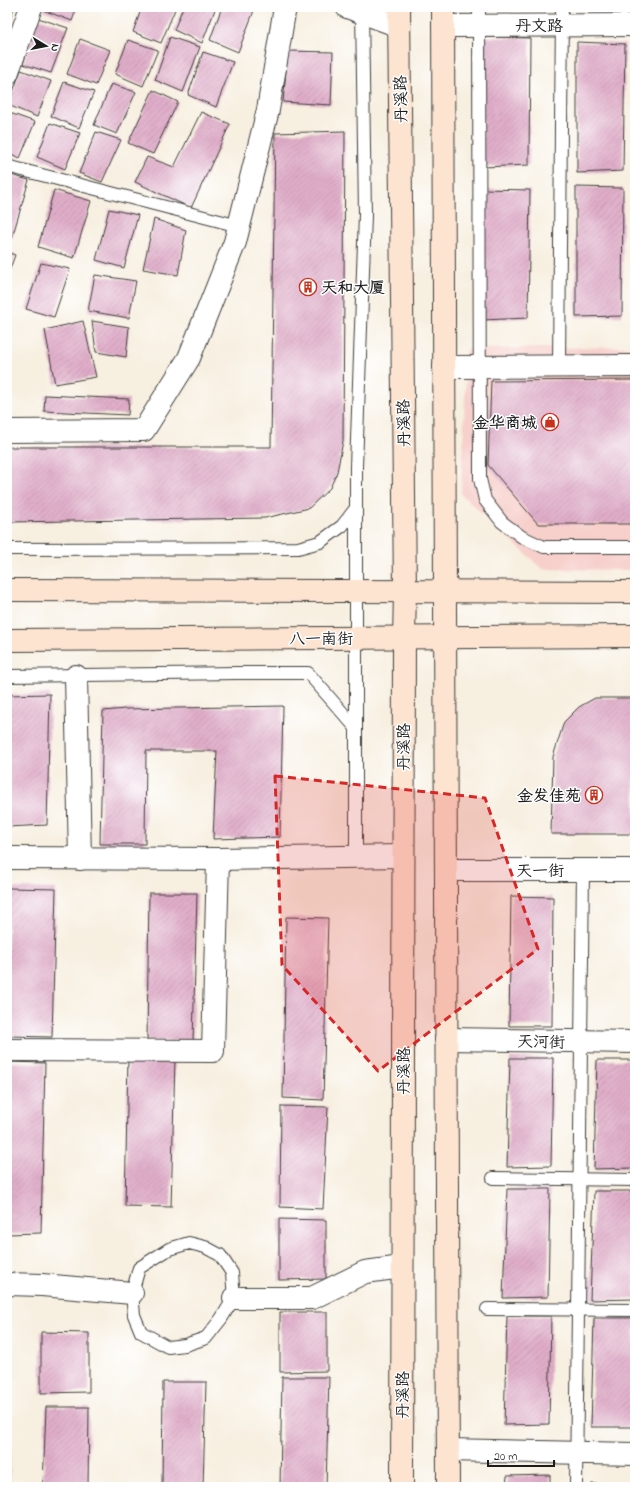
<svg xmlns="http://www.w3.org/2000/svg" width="642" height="1494" font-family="'Indie Flower','LXGW WenKai TC',sans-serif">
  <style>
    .built { fill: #f7d0cc }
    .building { fill: url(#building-hatch) }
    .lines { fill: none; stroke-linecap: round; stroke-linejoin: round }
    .lane-casing { stroke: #3d3c39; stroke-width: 14 }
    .street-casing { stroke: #3d3c39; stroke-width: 24 }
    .secondary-casing { stroke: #3d3c39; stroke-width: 24 }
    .lane { stroke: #fff; stroke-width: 12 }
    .street { stroke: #fff; stroke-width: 22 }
    .secondary { stroke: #fde4d1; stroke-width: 22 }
    .marked { fill: #d62828; fill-opacity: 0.2; stroke: #d62828; stroke-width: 3; stroke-dasharray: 8 5; stroke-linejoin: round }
    .labels { text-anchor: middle; stroke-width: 3; stroke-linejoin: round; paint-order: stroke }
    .street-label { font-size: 16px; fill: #1c1c1c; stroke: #fff }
    .poi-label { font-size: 16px; font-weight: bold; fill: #1c1c1c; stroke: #fff; text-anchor: end }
  </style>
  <defs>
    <pattern id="building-hatch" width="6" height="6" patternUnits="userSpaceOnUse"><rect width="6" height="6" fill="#e0adc9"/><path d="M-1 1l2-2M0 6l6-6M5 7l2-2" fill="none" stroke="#c094ac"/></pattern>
  </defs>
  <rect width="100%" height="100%" fill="#fff"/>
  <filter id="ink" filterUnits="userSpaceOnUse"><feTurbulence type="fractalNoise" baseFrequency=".025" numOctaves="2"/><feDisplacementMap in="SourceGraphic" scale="8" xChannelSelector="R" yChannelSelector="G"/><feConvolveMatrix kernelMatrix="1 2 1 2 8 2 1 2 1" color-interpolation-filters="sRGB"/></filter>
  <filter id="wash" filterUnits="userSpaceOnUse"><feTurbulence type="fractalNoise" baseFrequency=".012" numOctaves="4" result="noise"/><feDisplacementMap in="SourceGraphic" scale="16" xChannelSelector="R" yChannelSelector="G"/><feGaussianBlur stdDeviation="0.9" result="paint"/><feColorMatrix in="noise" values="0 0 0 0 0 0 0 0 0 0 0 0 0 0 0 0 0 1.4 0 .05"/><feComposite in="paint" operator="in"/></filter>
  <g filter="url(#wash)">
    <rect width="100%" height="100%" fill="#f7efe0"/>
    <!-- built -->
    <g class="built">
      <polygon points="635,333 635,570 542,569 461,494 467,349 635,347"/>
      <polygon points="7,1425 10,1425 11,1487 7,1487"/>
    </g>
    <g id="blocks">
      <!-- building -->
      <g class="building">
        <polygon points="7,7 14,7 7,29"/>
        <polygon points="44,7 77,7 72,21 43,10"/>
        <polygon points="142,7 176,7 161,43 133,32"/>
        <polygon points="183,7 216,7 202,43 174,30"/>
        <polygon points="222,7 255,8 238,52 210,40"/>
        <polygon points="38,18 68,28 51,73 23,64"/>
        <polygon points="170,37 200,47 183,92 155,80"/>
        <polygon points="483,37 530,38 529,165 483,167"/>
        <polygon points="80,39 110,50 96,85 67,74"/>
        <polygon points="128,40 158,50 143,86 115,74"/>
        <polygon points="577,42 625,44 623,171 577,173"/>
        <polygon points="288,51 333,52 331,105 283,102"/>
        <polygon points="203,52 233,62 216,107 188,95"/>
        <polygon points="21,70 51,81 37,117 8,105"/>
        <polygon points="64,82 94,92 79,128 51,116"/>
        <polygon points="111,84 136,92 117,134 94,125"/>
        <polygon points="153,90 178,102 153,154 128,143"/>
        <polygon points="7,112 35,122 20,158 7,152"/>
        <polygon points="201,112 230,124 191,208 135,182 147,157 174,167"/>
        <polygon points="50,123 80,133 65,169 37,157"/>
        <polygon points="345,131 343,441 337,472 330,488 309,508 265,518 7,522 7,447 271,447 275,133"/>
        <polygon points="96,132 121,140 102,182 79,173"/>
        <polygon points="7,174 29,180 12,238 7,236"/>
        <polygon points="576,187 623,188 622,316 576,317"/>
        <polygon points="482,189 530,190 528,318 482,320"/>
        <polygon points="54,190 91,201 74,258 38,247"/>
        <polygon points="109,209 138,215 124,268 96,260"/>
        <polygon points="154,219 186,230 178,275 143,269"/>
        <polygon points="7,252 15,255 7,277"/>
        <polygon points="41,263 70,269 54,317 26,309"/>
        <polygon points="95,275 136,281 129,318 88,311"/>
        <polygon points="83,321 96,377 55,384 45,330"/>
        <polygon points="92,321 129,327 126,357 96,352"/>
        <polygon points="635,380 635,524 538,524 488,465 491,381"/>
        <polygon points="45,395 129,399 128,415 44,411"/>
        <polygon points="50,694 47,825 7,827 7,695"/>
        <polygon points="595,698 635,698 635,834 551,834 553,757 564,722 579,707"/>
        <polygon points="283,706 280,837 213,839 217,751 146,751 145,844 100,844 103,711 125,709"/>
        <polygon points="8,888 56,889 52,1037 7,1036"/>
        <polygon points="149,893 197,893 193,1041 147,1041"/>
        <polygon points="511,896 553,897 552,1026 509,1026"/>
        <polygon points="286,917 328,918 323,1100 283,1098"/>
        <polygon points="634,940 635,940 635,1022 632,1022"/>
        <polygon points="128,1058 175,1059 171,1207 125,1206"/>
        <polygon points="510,1058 553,1058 551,1166 507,1167"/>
        <polygon points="597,1060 635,1060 635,1168 594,1169"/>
        <polygon points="7,1062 45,1063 41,1233 7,1234"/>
        <polygon points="281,1106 328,1107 323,1209 280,1207"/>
        <polygon points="507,1189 550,1189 548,1297 503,1298"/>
        <polygon points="594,1191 635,1191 635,1299 590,1300"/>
        <polygon points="279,1219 326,1220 326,1279 279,1280"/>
        <polygon points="280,1312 327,1312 327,1371 280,1372"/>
        <polygon points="507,1316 551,1316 549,1424 504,1425"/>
        <polygon points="594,1318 635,1318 635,1427 591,1427"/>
        <polygon points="41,1332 89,1333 89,1392 41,1393"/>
        <polygon points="282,1377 329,1377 326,1487 280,1487"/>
        <polygon points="163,1382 206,1382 203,1487 162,1487"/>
        <polygon points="46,1407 89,1407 88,1487 43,1487"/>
        <polygon points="550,1475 550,1487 506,1487 507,1476"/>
        <rect x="592" y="1484" width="43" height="3"/>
      </g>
    </g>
  </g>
  <g filter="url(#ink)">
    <use href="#blocks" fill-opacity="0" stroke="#3d3c39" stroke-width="1"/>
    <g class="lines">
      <defs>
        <g id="lane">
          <polyline points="479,7 480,479 485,500 502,522 522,537 544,547 635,547"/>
          <polyline points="7,166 239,226"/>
          <polyline points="559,366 562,7"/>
          <polyline points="7,549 298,548 320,542 342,526 356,508"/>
          <polyline points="7,676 237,673 308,673 356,728"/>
          <polyline points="356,856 356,467 365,215 362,8"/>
          <polyline points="493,1178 635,1180"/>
          <polygon points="189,1243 205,1247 220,1255 232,1273 234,1298 221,1319 206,1338 185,1345 168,1347 141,1332 134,1315 132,1293 139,1268 169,1249"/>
          <polyline points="487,1309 635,1310"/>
          <polyline points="576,1487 583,870"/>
        </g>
        <g id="street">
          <polyline points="347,7 399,26"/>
          <polyline points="443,26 635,25"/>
          <polyline points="7,74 31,7"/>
          <polyline points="444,367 635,366"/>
          <polyline points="7,431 144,430 189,358 235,242 268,110 285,7"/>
          <polyline points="76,676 80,859"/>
          <polyline points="7,858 218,859 403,856"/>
          <polyline points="446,870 635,870"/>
          <polyline points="446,1039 635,1042"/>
          <polyline points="7,1050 213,1051 218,859"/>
          <polyline points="7,1284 42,1285 132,1293"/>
          <polyline points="234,1298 312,1298 365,1272 402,1267"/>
          <polyline points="448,1450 635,1454"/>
        </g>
        <g id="secondary">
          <polyline points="399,7 405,592 404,638 402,1487"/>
          <polyline points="443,7 448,1487"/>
          <polyline points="7,590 635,592"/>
          <polyline points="7,640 635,636"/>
        </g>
      </defs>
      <!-- lane casing -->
      <use href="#lane" class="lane-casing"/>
      <!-- street casing -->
      <use href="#street" class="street-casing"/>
      <!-- secondary casing -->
      <use href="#secondary" class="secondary-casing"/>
      <!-- lane -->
      <use href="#lane" class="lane"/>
      <!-- street -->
      <use href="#street" class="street"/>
      <!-- secondary -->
      <use href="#secondary" class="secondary"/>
    </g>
  </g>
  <!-- marked area -->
  <path class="marked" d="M275,776L485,798L538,949L378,1071L282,965Z"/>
  <!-- icons -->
  <defs>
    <symbol id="building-ring" viewBox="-11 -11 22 22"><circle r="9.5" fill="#fff" stroke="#c8321e" stroke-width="1.5"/><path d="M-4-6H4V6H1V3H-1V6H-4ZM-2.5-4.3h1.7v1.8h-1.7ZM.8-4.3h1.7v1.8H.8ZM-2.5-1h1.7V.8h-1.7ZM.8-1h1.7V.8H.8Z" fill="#c8321e"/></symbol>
    <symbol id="shop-ring" viewBox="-11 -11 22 22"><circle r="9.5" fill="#fff" stroke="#c8321e" stroke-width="1.5"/><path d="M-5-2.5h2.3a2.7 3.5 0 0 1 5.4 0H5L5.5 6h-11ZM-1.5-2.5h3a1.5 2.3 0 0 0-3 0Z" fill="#c8321e"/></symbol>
  </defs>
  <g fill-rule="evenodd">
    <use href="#building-ring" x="298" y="277" width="20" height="20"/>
    <use href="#shop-ring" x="540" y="412" width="20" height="20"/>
    <use href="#building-ring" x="584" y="785" width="20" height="20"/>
  </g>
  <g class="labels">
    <!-- street labels -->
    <g class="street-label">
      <text x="539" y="31">丹文路</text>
      <text transform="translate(400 99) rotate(-91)" y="6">丹溪路</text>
      <text transform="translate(403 423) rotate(-91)" y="6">丹溪路</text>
      <text x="321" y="644">八一南街</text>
      <text transform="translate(403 747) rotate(-90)" y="6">丹溪路</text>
      <text x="540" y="876">天一街</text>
      <text transform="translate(541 1041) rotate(1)" y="6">天河街</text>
      <text transform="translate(403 1071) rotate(-90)" y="6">丹溪路</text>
      <text transform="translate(402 1395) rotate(-90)" y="6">丹溪路</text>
    </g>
    <!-- poi labels -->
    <g class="poi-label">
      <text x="321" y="293" text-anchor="start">天和大厦</text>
      <text x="537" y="428">金华商城</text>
      <text x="581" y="801">金发佳苑</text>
    </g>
  </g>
  <!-- margin -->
  <rect width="642" height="1494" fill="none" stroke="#fff" stroke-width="24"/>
  <!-- north arrow -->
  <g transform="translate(46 46) rotate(100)" stroke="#ffffff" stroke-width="3" paint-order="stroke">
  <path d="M0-3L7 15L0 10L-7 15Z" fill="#1c1c1c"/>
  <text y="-6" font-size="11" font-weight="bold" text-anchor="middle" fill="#1c1c1c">N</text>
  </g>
  <!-- scale -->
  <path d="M488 1460v6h66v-6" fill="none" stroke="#1c1c1c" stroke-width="2"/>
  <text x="494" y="1460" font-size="12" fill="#1c1c1c" stroke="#ffffff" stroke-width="3" paint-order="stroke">20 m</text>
</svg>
